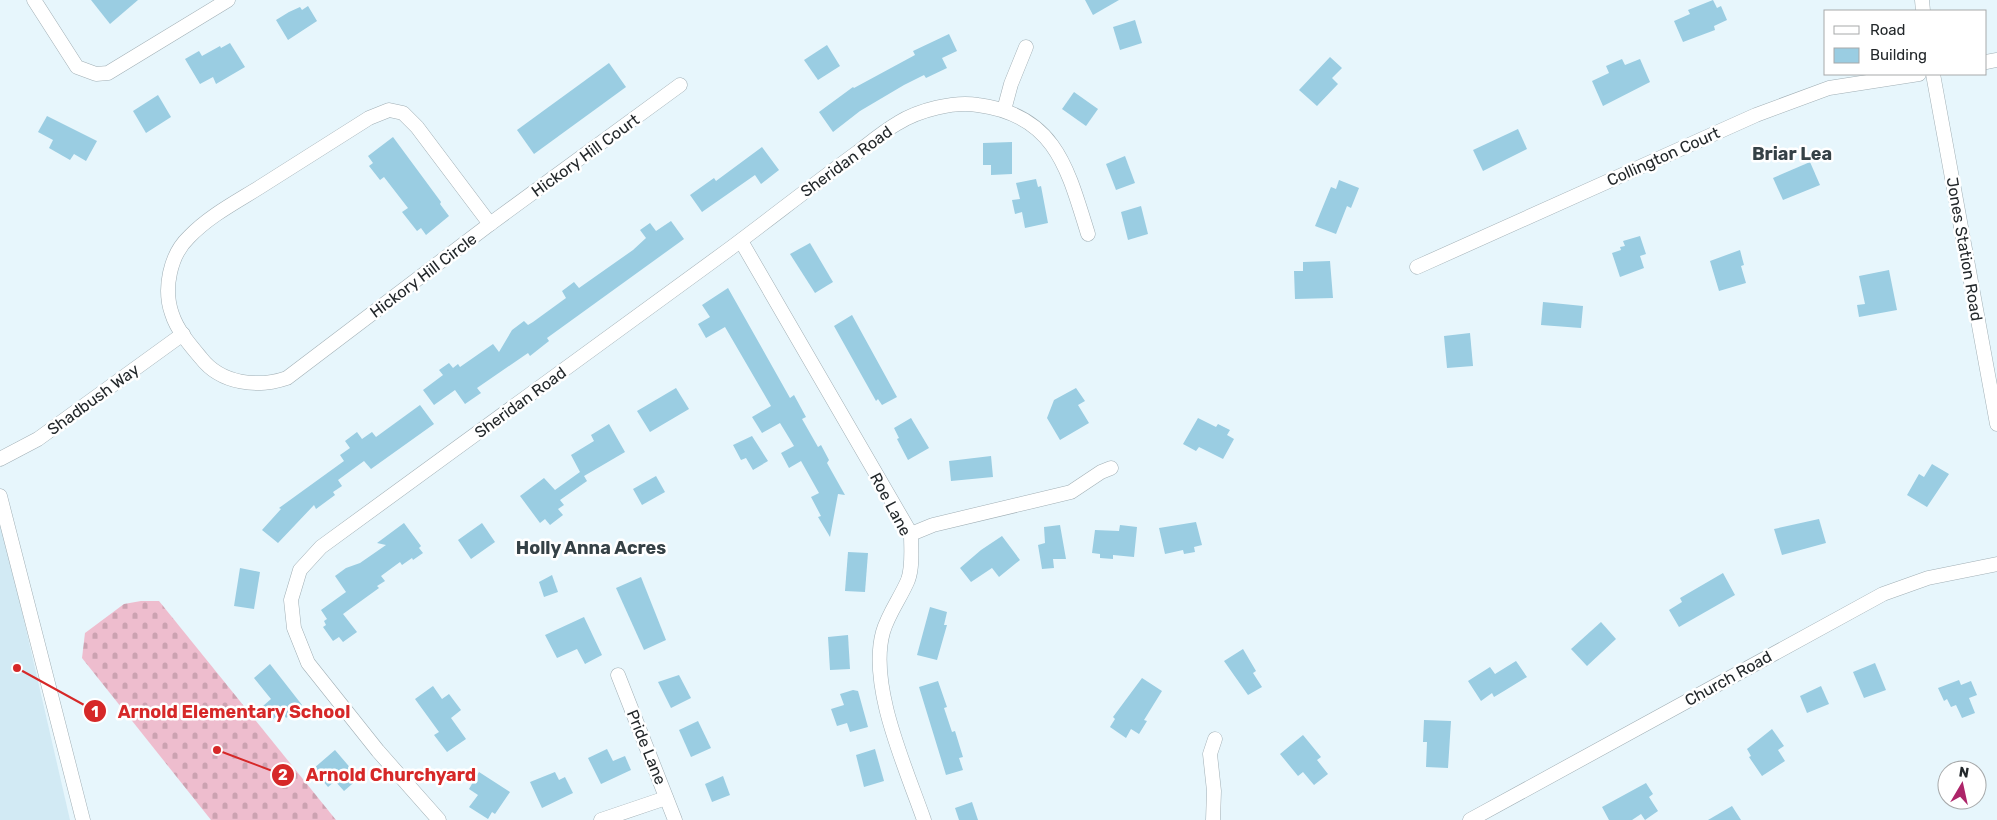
<svg xmlns="http://www.w3.org/2000/svg" width="1997" height="820" font-family="Rubik,sans-serif">
  <style>
    .built { fill: #d2eaf4 }
    .cemetery { fill: url(#cemetery-stones) }
    .building { fill: #9acde2 }
    .lines { fill: none; stroke-linecap: round; stroke-linejoin: round }
    .street-casing { stroke: #a1afb5; stroke-width: 15 }
    .street { stroke: #fff; stroke-width: 14 }
    .labels { text-anchor: middle; stroke-width: 5; stroke-linejoin: round; paint-order: stroke }
    .street-label { font-size: 16px; fill: #23282b; stroke: #fff }
    .neighbourhood-label { font-size: 18px; font-weight: bold; fill: #354146; stroke: #fff }
    .leader { fill: none; stroke: #d62828; stroke-width: 2 }
    .callout-dot { fill: #d62828; stroke: #fff; stroke-width: 2 }
    .mark-label { font-size: 15px; text-anchor: middle; font-weight: bold; fill: #fff }
    .callout-label { font-size: 18px; text-anchor: middle; font-weight: bold; fill: #d62828; stroke: #fff; stroke-width: 5; stroke-linejoin: round; paint-order: stroke }
  </style>
  <defs>
    <pattern id="cemetery-stones" width="16" height="16" patternUnits="userSpaceOnUse" patternTransform="scale(1.25)"><rect width="16" height="16" fill="#eebdce"/><path d="M2 7V4a2 2 0 0 1 4 0v3zM10 15v-3a2 2 0 0 1 4 0v3z" fill="#cca2b1"/></pattern>
  </defs>
  <rect width="100%" height="100%" fill="#e7f6fc"/>
  <!-- built -->
  <polygon class="built" points="0,516 70,820 0,820"/>
  <!-- cemetery -->
  <polygon class="cemetery" points="141,601 159,601 336,820 211,820 82,658 85,633 124,604"/>
  <!-- building -->
  <g class="building">
    <polygon points="91,0 138,0 110,24"/>
    <polygon points="1085,0 1119,0 1093,15"/>
    <polygon points="1713,0 1717,8 1721,6 1727,20 1714,26 1715,30 1683,42 1674,21 1690,14 1688,10"/>
    <polygon points="308,6 317,21 288,40 276,20 289,12 300,7 302,10"/>
    <polygon points="1135,20 1142,43 1120,50 1113,27"/>
    <polygon points="949,34 957,51 942,58 947,68 926,78 924,75 904,85 860,111 833,132 819,112 853,87 854,88 915,55 913,51"/>
    <polygon points="230,43 245,67 216,84 213,77 200,84 185,59 199,51 202,56 220,46 221,48"/>
    <polygon points="827,45 840,66 818,80 804,60"/>
    <polygon points="1330,57 1342,68 1332,78 1338,84 1317,106 1299,90"/>
    <polygon points="1622,59 1625,65 1640,59 1650,82 1603,106 1592,81 1609,73 1606,66"/>
    <polygon points="609,63 626,87 534,154 517,130"/>
    <polygon points="1074,92 1098,109 1086,126 1062,109"/>
    <polygon points="158,95 171,117 146,133 133,111"/>
    <polygon points="47,116 97,141 86,161 74,154 70,160 49,148 53,140 38,132"/>
    <polygon points="1518,129 1527,149 1483,171 1473,150"/>
    <polygon points="393,137 441,202 440,204 449,216 426,235 421,228 417,231 402,212 408,208 384,177 380,180 369,166 373,163 368,156"/>
    <polygon points="1012,142 1012,174 991,175 991,165 983,165 983,143"/>
    <polygon points="762,147 779,170 761,184 755,175 702,212 690,195 714,178 716,181"/>
    <polygon points="1125,156 1135,183 1116,190 1106,164"/>
    <polygon points="1810,162 1820,185 1783,200 1773,178"/>
    <polygon points="1036,179 1038,187 1041,186 1048,223 1025,228 1022,212 1015,214 1012,200 1020,199 1016,183"/>
    <polygon points="1339,180 1359,188 1351,208 1347,206 1336,234 1315,226 1331,187 1336,189"/>
    <polygon points="1141,206 1148,234 1128,240 1121,212"/>
    <polygon points="671,221 684,239 547,338 549,341 530,356 528,353 477,388 481,393 465,404 455,390 434,405 423,390 443,375 439,370 449,363 453,368 458,364 460,367 493,344 499,352 512,330 524,321 528,325 533,322 566,298 562,291 574,282 579,288 633,250 646,238 640,230 650,223 656,231"/>
    <polygon points="1640,236 1646,254 1640,256 1644,268 1620,277 1612,253 1621,250 1620,247 1625,246 1623,241"/>
    <polygon points="810,243 833,282 815,293 790,254"/>
    <polygon points="1740,250 1744,265 1741,266 1746,283 1719,291 1710,261"/>
    <polygon points="1330,261 1333,298 1295,299 1294,271 1303,271 1303,262"/>
    <polygon points="1889,270 1897,310 1859,317 1857,305 1865,304 1859,276"/>
    <polygon points="728,288 790,398 794,395 806,417 802,419 818,447 821,445 829,460 827,463 845,495 838,494 830,537 818,517 821,516 811,497 819,493 801,461 789,468 781,453 794,446 780,423 762,433 752,417 771,406 725,327 706,338 698,324 710,317 702,305"/>
    <polygon points="1543,302 1583,306 1581,328 1541,325"/>
    <polygon points="852,315 897,397 882,405 878,399 876,401 834,326"/>
    <polygon points="1470,333 1473,366 1447,368 1444,336"/>
    <polygon points="676,388 689,409 650,432 637,411"/>
    <polygon points="1076,388 1085,401 1078,405 1089,423 1060,440 1047,418 1054,400"/>
    <polygon points="420,405 434,424 371,469 364,461 338,480 342,486 333,492 335,495 316,509 314,505 278,543 262,530 281,509 279,508 344,461 340,455 350,448 345,441 357,432 362,439 372,432 376,437"/>
    <polygon points="911,418 929,448 908,460 897,439 899,438 894,428"/>
    <polygon points="1198,418 1216,427 1218,424 1230,430 1227,435 1234,439 1223,459 1199,447 1196,451 1183,444"/>
    <polygon points="609,424 625,452 584,476 587,481 560,500 564,505 558,509 563,515 550,525 545,519 540,523 520,496 544,478 555,490 580,472 571,455 594,441 591,435"/>
    <polygon points="752,436 768,461 753,470 746,458 741,460 733,445"/>
    <polygon points="991,456 993,477 951,481 949,461"/>
    <polygon points="1932,464 1949,474 1927,507 1907,495 1919,474 1924,477"/>
    <polygon points="656,476 665,492 642,505 633,489"/>
    <polygon points="1819,519 1826,543 1782,555 1774,529"/>
    <polygon points="1196,522 1202,545 1194,547 1195,552 1184,554 1183,550 1165,554 1159,528"/>
    <polygon points="404,523 421,546 419,548 423,553 413,560 412,558 402,565 400,562 381,576 385,581 377,586 379,588 343,614 357,632 343,642 339,637 333,641 323,627 326,625 324,621 327,619 321,610 346,592 335,576 346,568 360,563 386,545 377,543"/>
    <polygon points="482,523 495,542 471,559 458,540"/>
    <polygon points="1060,525 1066,559 1053,559 1054,568 1042,569 1038,545 1045,543 1044,527"/>
    <polygon points="1120,525 1137,527 1134,557 1113,555 1113,559 1100,558 1100,554 1092,553 1095,530 1119,531"/>
    <polygon points="1002,536 1020,560 999,577 992,568 971,582 960,568 981,550"/>
    <polygon points="848,552 868,553 865,592 845,591"/>
    <polygon points="240,568 260,572 254,609 234,606"/>
    <polygon points="1723,573 1735,595 1679,627 1669,610 1682,602 1680,598"/>
    <polygon points="552,575 558,592 544,597 539,582"/>
    <polygon points="641,577 666,640 644,650 616,588"/>
    <polygon points="930,607 947,612 944,625 947,625 937,660 917,655"/>
    <polygon points="584,617 602,655 585,664 577,649 557,658 545,635"/>
    <polygon points="1601,622 1616,639 1587,666 1571,649"/>
    <polygon points="848,635 850,669 830,670 828,637"/>
    <polygon points="1243,649 1256,671 1253,673 1262,687 1248,695 1224,661"/>
    <polygon points="1516,661 1527,677 1504,691 1494,697 1492,693 1481,701 1468,681 1490,667 1495,674"/>
    <polygon points="1875,663 1886,690 1864,698 1853,672"/>
    <polygon points="270,664 302,705 286,718 282,712 273,719 263,706 271,699 254,678"/>
    <polygon points="679,675 691,698 671,708 658,682"/>
    <polygon points="1142,678 1162,691 1144,720 1147,721 1139,734 1131,729 1126,738 1110,727 1115,719 1113,717"/>
    <polygon points="1959,680 1961,685 1971,681 1977,695 1969,698 1975,713 1962,718 1956,705 1951,707 1947,699 1944,701 1938,688"/>
    <polygon points="938,681 947,707 944,708 952,732 955,731 963,757 959,758 963,770 946,775 919,687"/>
    <polygon points="433,686 442,699 449,694 461,710 451,718 466,739 447,752 434,735 439,732 415,699"/>
    <polygon points="1821,686 1829,704 1807,713 1800,696"/>
    <polygon points="853,690 858,691 868,727 850,732 847,723 837,726 831,709 844,705 840,694"/>
    <polygon points="1424,720 1451,721 1448,768 1426,767 1427,742 1423,742"/>
    <polygon points="698,721 711,748 691,757 679,730"/>
    <polygon points="1772,729 1784,746 1778,750 1785,761 1762,776 1749,757 1751,756 1747,749"/>
    <polygon points="1303,735 1321,757 1317,760 1328,774 1314,785 1303,772 1298,776 1280,754"/>
    <polygon points="607,749 613,761 625,756 631,770 601,784 588,758"/>
    <polygon points="875,749 884,781 864,787 856,755"/>
    <polygon points="335,750 359,778 344,791 335,781 328,787 313,769"/>
    <polygon points="479,772 510,792 495,814 492,812 488,819 469,807 478,795 469,789"/>
    <polygon points="555,772 559,780 565,777 573,793 542,808 530,782"/>
    <polygon points="723,776 730,795 712,802 705,784"/>
    <polygon points="1646,783 1653,794 1649,797 1658,811 1645,820 1641,814 1632,820 1609,820 1602,807"/>
    <polygon points="972,802 978,820 959,820 955,808"/>
    <polygon points="1732,806 1741,820 1708,820"/>
  </g>
  <g class="lines">
    <defs>
      <g id="street">
        <polyline points="34,0 77,67 96,74 108,73 228,0"/>
        <polyline points="1922,0 1923,11"/>
        <polyline points="1986,62 1997,60"/>
        <polyline points="1933,74 1997,424"/>
        <path d="M389,110L403,113L417,127L490,224L287,378C258,388 221,384 201,358C190,345 177,330 172,314C163,289 170,255 189,237C209,216 236,202 260,187C296,164 333,141 369,118Z"/>
        <polyline points="1004,110 1011,84 1026,47"/>
        <polyline points="490,224 680,85"/>
        <path d="M741,241L911,534C911,549 913,566 908,580C901,597 888,614 883,632C868,686 906,768 924,820"/>
        <polyline points="1417,267 1756,115 1829,88 1919,74"/>
        <polyline points="0,459 38,439 183,334"/>
        <polyline points="0,496 83,820"/>
        <polyline points="911,534 933,525 1071,492 1101,472 1111,468"/>
        <polyline points="618,675 675,820"/>
        <path d="M439,820L378,751L308,663L294,628L291,600L300,570L321,547C457,448 592,349 728,250C771,218 814,184 858,152C871,142 884,131 898,123C919,110 954,101 978,105C1056,115 1068,170 1088,234"/>
        <polyline points="601,820 666,798"/>
        <polyline points="1213,820 1214,791 1210,754 1215,739"/>
        <polyline points="1470,820 1883,594 1928,578 1997,564"/>
      </g>
    </defs>
    <!-- street casing -->
    <use href="#street" class="street-casing"/>
    <!-- street -->
    <use href="#street" class="street"/>
  </g>
  <g class="labels">
    <!-- street labels -->
    <g class="street-label">
      <text transform="translate(585 155) rotate(-36)" y="6">Hickory Hill Court</text>
      <text transform="translate(1663 156) rotate(-24)" y="6">Collington Court</text>
      <text transform="translate(846 161) rotate(-36)" y="6">Sheridan Road</text>
      <text transform="translate(1965 249) rotate(80)" y="6">Jones Station Road</text>
      <text transform="translate(423 275) rotate(-37)" y="6">Hickory Hill Circle</text>
      <text transform="translate(93 399) rotate(-36)" y="6">Shadbush Way</text>
      <text transform="translate(520 402) rotate(-36)" y="6">Sheridan Road</text>
      <text transform="translate(891 504) rotate(62)" y="6">Roe Lane</text>
      <text transform="translate(1728 678) rotate(-29)" y="6">Church Road</text>
      <text transform="translate(647 747) rotate(68)" y="6">Pride Lane</text>
    </g>
    <!-- neighbourhood labels -->
    <g class="neighbourhood-label">
      <text x="1792" y="160">Briar Lea</text>
      <text x="591" y="554">Holly Anna Acres</text>
    </g>
  </g>
  <!-- callouts -->
  <path class="leader" d="M17 668L95 711M217 750L283 775"/>
  <g class="callout-dot">
    <circle cx="17" cy="668" r="5"/>
    <circle cx="217" cy="750" r="5"/>
    <circle cx="95" cy="711" r="12"/>
    <circle cx="283" cy="775" r="12"/>
  </g>
  <g class="mark-label">
    <text x="95" y="717">1</text>
    <text x="283" y="780">2</text>
  </g>
  <g class="callout-label">
    <text x="234" y="718">Arnold Elementary School</text>
    <text x="391" y="781">Arnold Churchyard</text>
  </g>
  <!-- legend -->
  <rect x="1824" y="10" width="162" height="65" fill="#ffffff" stroke="#a7a9aa"/>
  <rect x="1834" y="26" width="25" height="8" fill="#ffffff" stroke="#a7a9aa"/>
  <text x="1870" y="35" font-size="15" fill="#23282b">Road</text>
  <rect x="1834" y="48" width="25" height="15" fill="#9acde2" stroke="#a7a9aa"/>
  <text x="1870" y="60" font-size="15" fill="#23282b">Building</text>
  <!-- north arrow -->
  <g transform="translate(1962 785) rotate(9)"><circle r="24" fill="#ffffff" stroke="#a7a9aa"/>
  <path d="M0-4L9 19L0 12L-9 19Z" fill="#ad2569"/>
  <text y="-8" font-size="14" font-weight="bold" text-anchor="middle" fill="#23282b">N</text>
  </g>
</svg>
